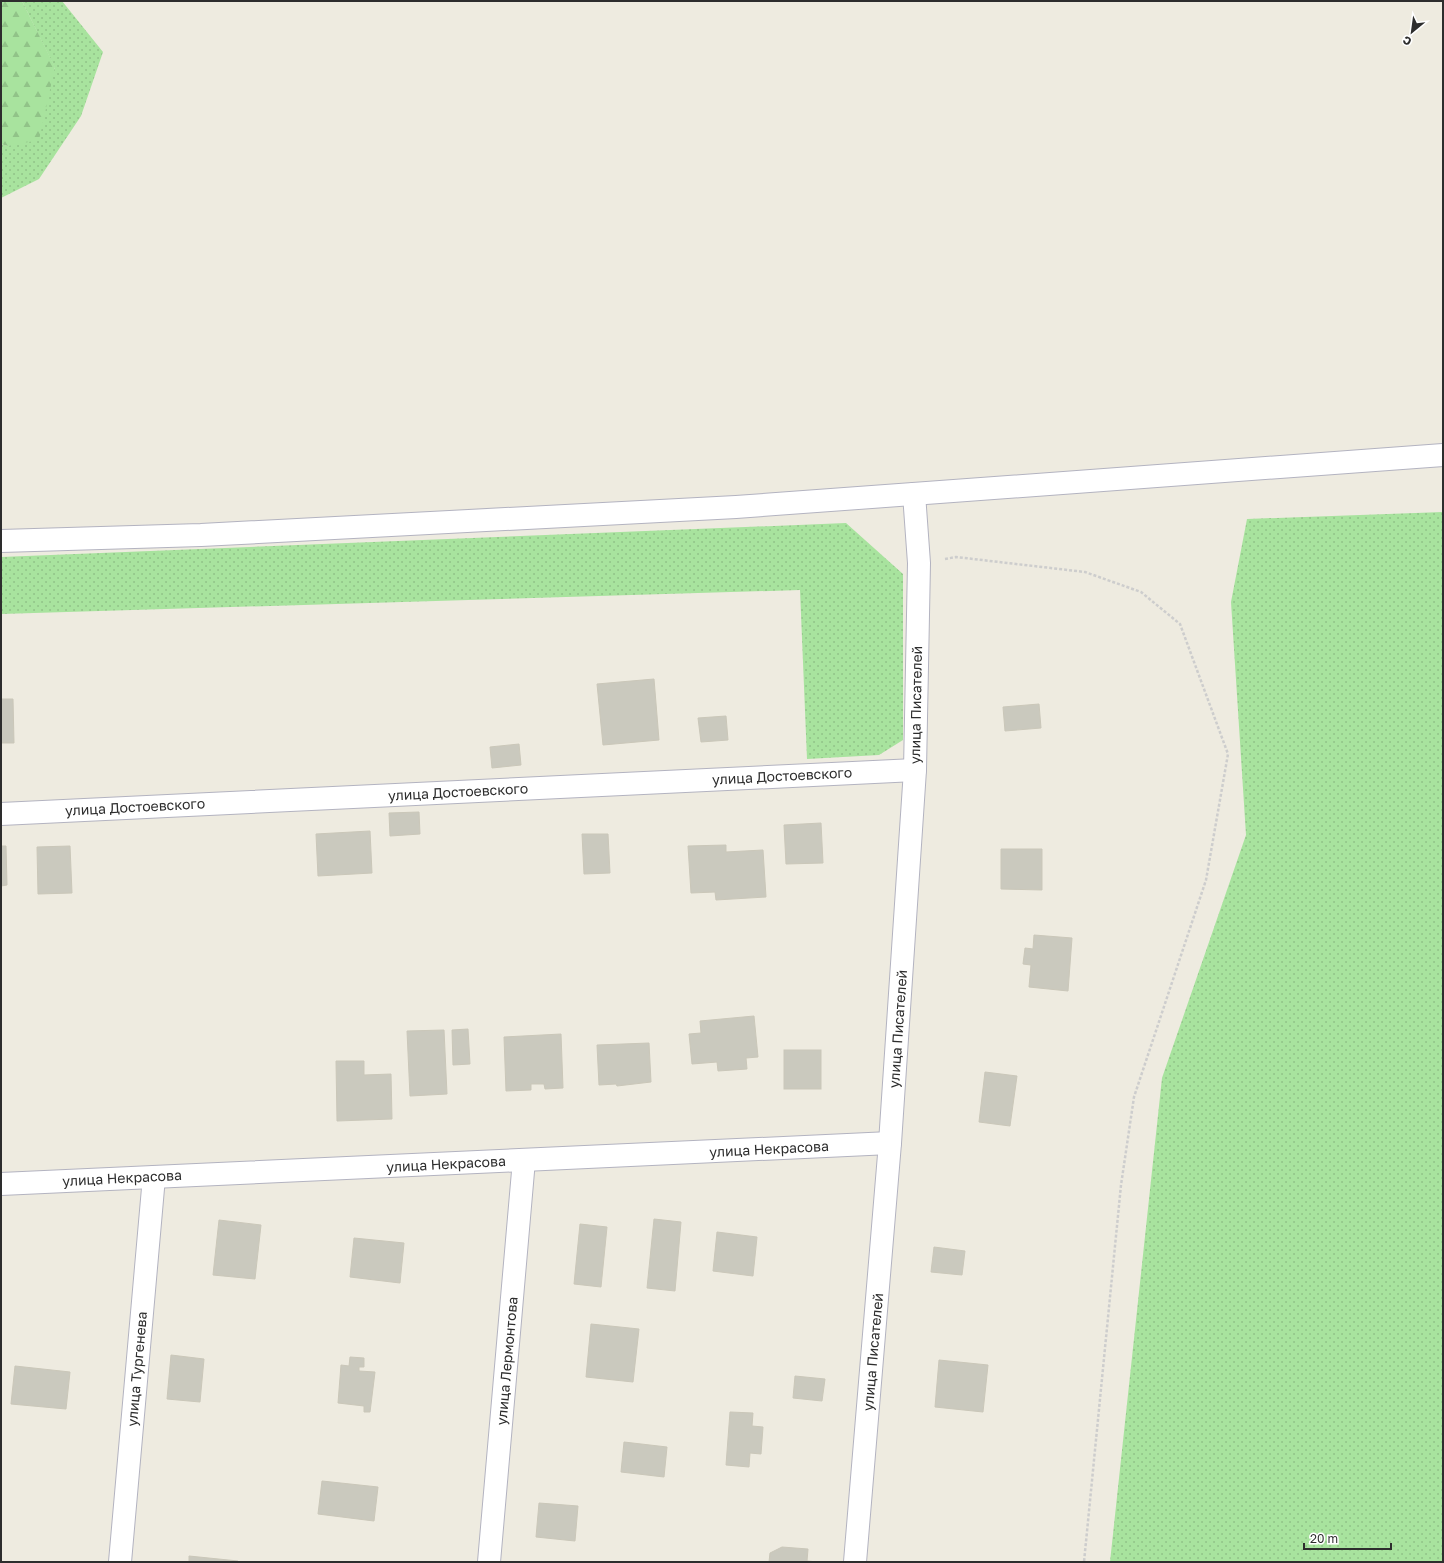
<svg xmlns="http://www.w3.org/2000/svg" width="1444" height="1563" font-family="'Golos Text',sans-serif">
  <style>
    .grass { fill: url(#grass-dots) }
    .forest { fill: url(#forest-firs) }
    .building { fill: #cac9be; stroke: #cac7b9 }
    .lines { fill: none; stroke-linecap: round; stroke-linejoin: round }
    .minor-casing { stroke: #b3b3c0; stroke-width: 24 }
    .path { stroke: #cdcdcd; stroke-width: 2.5; stroke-dasharray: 3 2; stroke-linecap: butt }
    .minor { stroke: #fff; stroke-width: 22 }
    .labels { text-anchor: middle; stroke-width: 3; stroke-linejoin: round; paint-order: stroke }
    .street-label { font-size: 14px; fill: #2d2d2d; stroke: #fff }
  </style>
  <defs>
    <pattern id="grass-dots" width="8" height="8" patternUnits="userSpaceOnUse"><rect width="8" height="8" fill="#a8e39e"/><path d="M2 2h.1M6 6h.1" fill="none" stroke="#91c388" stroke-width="1.8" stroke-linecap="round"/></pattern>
    <pattern id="forest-firs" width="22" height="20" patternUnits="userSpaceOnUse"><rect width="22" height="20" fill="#a8e39e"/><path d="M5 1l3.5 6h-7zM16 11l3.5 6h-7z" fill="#91c388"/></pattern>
  </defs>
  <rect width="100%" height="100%" fill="#eeebe0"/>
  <!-- grass -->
  <g class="grass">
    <polygon points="22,1 62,1 103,52 81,116 39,179 1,198 1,144 8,146 55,68"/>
    <polygon points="1443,512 1443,1562 1110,1562 1162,1078 1246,835 1231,602 1247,519"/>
    <polygon points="846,523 903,574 903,740 879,755 807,759 800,590 1,614 1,557"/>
  </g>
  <!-- forest -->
  <polygon class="forest" points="1,1 22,1 55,67 39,140 8,146 1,144 1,92 2,89 1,87"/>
  <!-- building -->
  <g class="building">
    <polygon points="654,679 659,740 603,745 597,684"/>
    <polygon points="1,699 13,699 14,743 1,743"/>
    <polygon points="1039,704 1041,728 1005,731 1003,707"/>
    <polygon points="726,716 728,740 701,742 698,718"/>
    <polygon points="519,744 521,765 492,768 490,747"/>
    <polygon points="419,812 420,834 390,836 389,813"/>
    <polygon points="821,823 823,863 786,864 784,825"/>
    <polygon points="370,831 372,873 318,876 316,834"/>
    <polygon points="582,834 608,834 610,873 584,874"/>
    <polygon points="726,845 726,852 763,850 766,897 716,900 715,892 691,893 688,846"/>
    <polygon points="1,846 6,846 7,885 1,886"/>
    <polygon points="70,846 72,893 38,894 37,847"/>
    <polygon points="1001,849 1042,849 1042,890 1001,889"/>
    <polygon points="1034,935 1072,938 1068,991 1029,987 1031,965 1023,964 1025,948 1033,949"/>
    <polygon points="754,1016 758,1057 746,1058 747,1069 718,1071 717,1062 692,1064 689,1034 701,1033 700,1021"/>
    <polygon points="468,1029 470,1064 453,1065 452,1030"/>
    <polygon points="444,1030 447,1094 410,1096 407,1031"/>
    <polygon points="561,1034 563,1088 545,1089 544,1084 531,1084 531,1090 506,1091 504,1037"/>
    <polygon points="649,1043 651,1082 617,1086 616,1084 599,1085 597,1045"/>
    <rect x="784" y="1050" width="37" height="39"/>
    <polygon points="336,1061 364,1061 364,1075 391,1074 392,1119 337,1121"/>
    <polygon points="985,1072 1017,1076 1010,1126 979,1122"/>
    <polygon points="654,1219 681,1222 675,1291 647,1288"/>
    <polygon points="219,1220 261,1225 255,1279 213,1275"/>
    <polygon points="580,1224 607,1227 601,1287 574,1284"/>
    <polygon points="717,1232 757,1237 753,1276 713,1271"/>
    <polygon points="354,1238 404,1243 400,1283 350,1277"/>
    <polygon points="934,1247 965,1251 962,1275 931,1272"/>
    <polygon points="591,1324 639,1329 633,1382 586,1377"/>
    <polygon points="171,1355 204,1359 200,1402 167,1399"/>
    <polygon points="350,1357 364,1358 364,1367 359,1367 359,1371 375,1372 370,1412 364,1412 364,1406 338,1403 341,1365 349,1366"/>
    <polygon points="939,1360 988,1365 983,1412 935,1407"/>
    <polygon points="15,1366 70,1372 66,1409 11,1404"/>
    <polygon points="795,1376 825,1379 822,1401 793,1398"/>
    <polygon points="730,1412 753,1413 752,1426 763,1427 761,1454 750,1453 749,1467 726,1465"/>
    <polygon points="624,1442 667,1447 664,1477 621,1472"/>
    <polygon points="322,1481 378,1487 374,1521 318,1514"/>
    <polygon points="539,1503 578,1506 575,1541 536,1537"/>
    <polygon points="782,1547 808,1549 807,1561 818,1562 769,1562 770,1553"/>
    <polygon points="189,1556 238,1561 238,1562 189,1562"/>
  </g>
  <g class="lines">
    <defs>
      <g id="minor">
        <polyline points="1,541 201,535 736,507 1443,455"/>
        <polyline points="1,814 915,770"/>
        <polyline points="1,1184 890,1143"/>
        <polyline points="120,1562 154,1177"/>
        <polyline points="489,1562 524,1160"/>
        <polyline points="855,1562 890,1143 915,770 919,563 914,494"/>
      </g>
    </defs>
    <!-- minor casing -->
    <use href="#minor" class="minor-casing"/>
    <!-- path -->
    <polyline class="path" points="945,559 956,557 1085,572 1141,592 1180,624 1228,754 1206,880 1134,1097 1121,1185 1084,1562"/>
    <!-- minor -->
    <use href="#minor" class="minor"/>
  </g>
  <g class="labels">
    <!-- street labels -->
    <g class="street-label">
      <text transform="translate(916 705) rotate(-89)" y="5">улица Писателей</text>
      <text transform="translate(782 776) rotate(-3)" y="5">улица Достоевского</text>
      <text transform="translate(458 792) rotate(-3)" y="5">улица Достоевского</text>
      <text transform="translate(135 807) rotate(-3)" y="5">улица Достоевского</text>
      <text transform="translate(898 1029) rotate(-86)" y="5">улица Писателей</text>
      <text transform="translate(769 1149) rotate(-3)" y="5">улица Некрасова</text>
      <text transform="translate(446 1164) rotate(-3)" y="5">улица Некрасова</text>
      <text transform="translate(122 1178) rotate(-3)" y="5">улица Некрасова</text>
      <text transform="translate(873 1352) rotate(-85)" y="5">улица Писателей</text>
      <text transform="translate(507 1361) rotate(-85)" y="5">улица Лермонтова</text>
      <text transform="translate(137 1369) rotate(-85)" y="5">улица Тургенева</text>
    </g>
  </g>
  <!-- border -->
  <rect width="1444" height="1563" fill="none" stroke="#2d2d2d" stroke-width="4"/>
  <!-- north arrow -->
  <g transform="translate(1412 32) rotate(209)" stroke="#ffffff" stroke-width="3" paint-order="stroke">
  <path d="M0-3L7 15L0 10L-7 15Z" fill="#2d2d2d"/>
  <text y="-6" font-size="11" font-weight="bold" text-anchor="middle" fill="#2d2d2d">С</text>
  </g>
  <!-- scale -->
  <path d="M1304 1543v6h87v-6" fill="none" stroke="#2d2d2d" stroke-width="2"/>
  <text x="1310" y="1543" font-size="12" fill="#2d2d2d" stroke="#ffffff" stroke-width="3" paint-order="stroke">20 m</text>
</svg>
